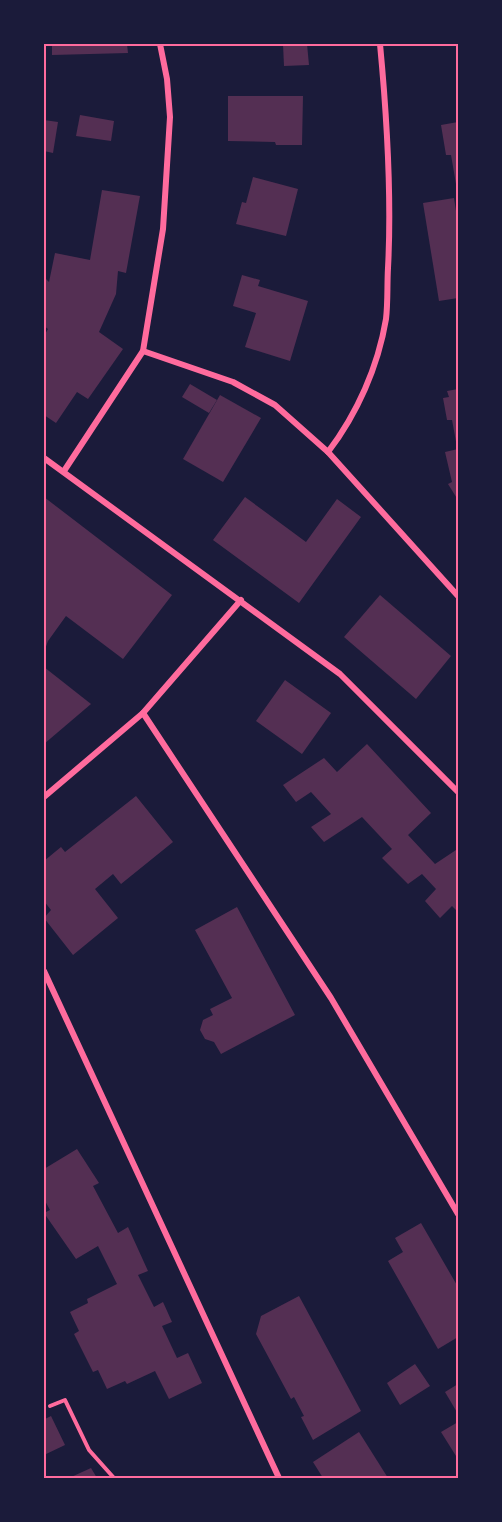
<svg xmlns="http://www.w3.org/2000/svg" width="502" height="1522" font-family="'Golos Text',sans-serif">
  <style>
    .building { fill: #542f53 }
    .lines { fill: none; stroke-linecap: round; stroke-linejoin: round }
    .path { stroke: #ff6b9d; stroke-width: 4 }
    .minor { stroke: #ff6b9d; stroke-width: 6 }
    .neatline { fill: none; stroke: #ff6b9d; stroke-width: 2 }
  </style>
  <rect width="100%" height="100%" fill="#1b1b3a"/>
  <!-- building -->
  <g class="building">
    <polygon points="52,44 127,44 128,53 52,55"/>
    <polygon points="283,44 307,44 309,65 284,66"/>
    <polygon points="228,96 303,96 302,145 276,145 275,142 228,141"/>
    <polygon points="80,115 114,121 111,141 76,136"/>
    <polygon points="44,120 58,122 53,153 44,151"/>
    <polygon points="458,122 458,183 456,184 451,155 446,155 441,125"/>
    <polygon points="253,177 298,189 286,236 236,224 242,202 246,203"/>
    <polygon points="102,190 140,196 126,273 118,271 116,294 99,332 123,349 88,399 77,392 56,423 44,415 44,336 48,329 44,326 44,277 49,282 55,253 90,260"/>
    <polygon points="454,198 458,224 458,298 439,301 423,203"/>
    <polygon points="242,275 260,280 258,286 308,301 290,361 245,347 256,313 233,306"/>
    <polygon points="190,384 217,400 209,413 182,397"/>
    <polygon points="458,389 458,446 457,447 452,420 447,420 443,398 449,397 447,391"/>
    <polygon points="220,395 261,418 223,482 183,459"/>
    <polygon points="458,449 458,500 448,484 452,482 445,452"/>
    <polygon points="44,497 172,595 123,659 66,616 48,641 44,652"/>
    <polygon points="245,497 306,542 337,499 361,517 299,603 213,540"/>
    <polygon points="380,595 451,656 416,699 344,637"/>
    <polygon points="44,667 91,704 44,744"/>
    <polygon points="285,680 331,713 302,754 256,721"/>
    <polygon points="367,744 431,813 408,835 435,864 456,850 458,853 457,911 452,906 440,918 425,901 436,889 422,874 408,884 382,858 392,849 362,817 324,842 311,827 331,814 311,792 296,802 283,785 324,758 337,772"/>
    <polygon points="136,796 173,842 121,884 113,874 95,889 118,918 73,955 44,918 51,910 44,901 44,861 61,847 65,852"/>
    <polygon points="237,907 295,1015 221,1054 214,1042 205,1039 200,1030 203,1020 213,1015 210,1009 232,998 195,930"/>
    <polygon points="77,1149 99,1183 93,1186 118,1233 128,1227 148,1271 138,1275 154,1307 163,1302 172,1322 162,1326 177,1358 188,1353 202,1383 169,1399 155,1371 127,1384 125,1381 107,1389 98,1370 93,1372 74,1334 79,1331 70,1312 88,1303 87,1299 117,1284 98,1246 76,1259 44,1213 50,1210 44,1199 44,1169"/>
    <polygon points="421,1223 458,1287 458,1337 438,1349 388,1261 403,1252 395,1238"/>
    <polygon points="299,1296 361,1411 313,1440 301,1417 304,1416 294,1397 291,1399 256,1334 261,1316"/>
    <polygon points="415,1364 430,1386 400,1405 387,1383"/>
    <polygon points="458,1384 458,1414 445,1392"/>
    <polygon points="44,1414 45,1419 51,1416 65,1445 44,1455"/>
    <polygon points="458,1422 458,1454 456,1456 441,1432"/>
    <polygon points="359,1432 388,1478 323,1478 313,1462"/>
    <polygon points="91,1468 97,1478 69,1478"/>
  </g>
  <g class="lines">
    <!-- path -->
    <polyline class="path" points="50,1406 65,1400 89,1450 114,1478"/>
    <!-- minor -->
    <g class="minor">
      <path d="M143,351L233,382L275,405L328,452C357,414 378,367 386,319C388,302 387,285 388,268C392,193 387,118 380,44"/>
      <polyline points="328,452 458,596"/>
      <polyline points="44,458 340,674 458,792"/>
      <polyline points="64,471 143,351 163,229 170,117 167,79 160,44"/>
      <polyline points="143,713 331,998 458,1214"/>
      <polyline points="44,797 143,713 241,600"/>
      <polyline points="44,971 279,1478"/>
    </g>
  </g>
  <!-- border -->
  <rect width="502" height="1522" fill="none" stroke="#1b1b3a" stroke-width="90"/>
  <rect x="45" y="45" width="412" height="1432" class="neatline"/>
</svg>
